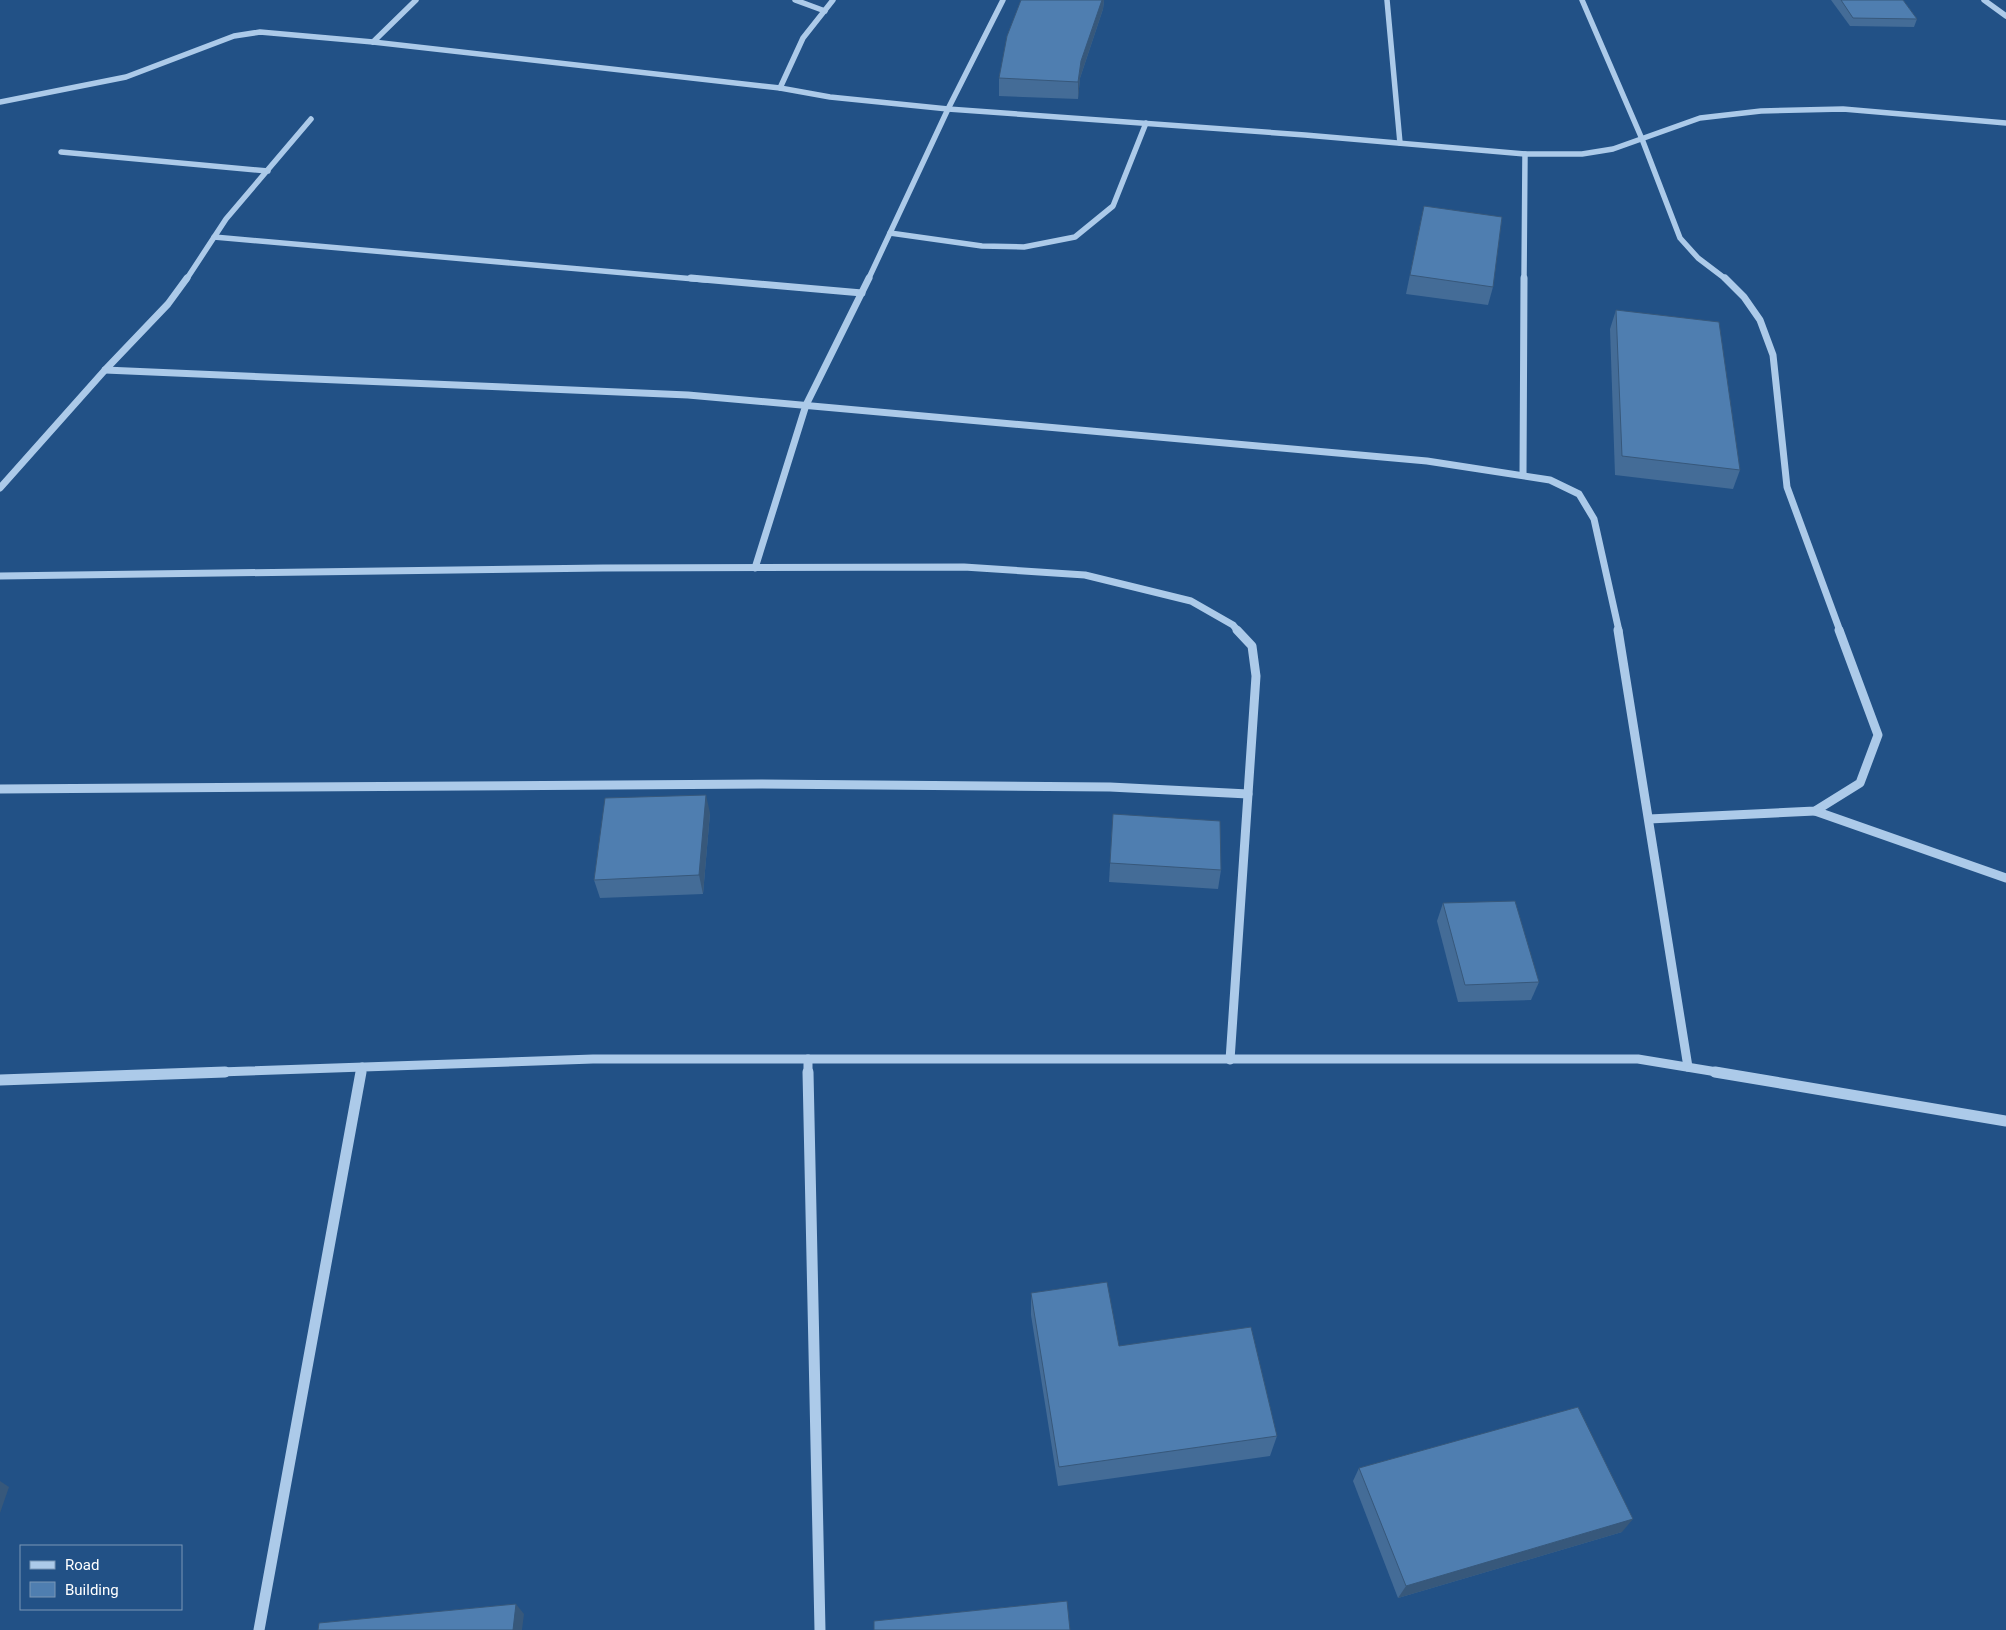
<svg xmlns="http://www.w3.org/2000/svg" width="2006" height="1630" font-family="Roboto,sans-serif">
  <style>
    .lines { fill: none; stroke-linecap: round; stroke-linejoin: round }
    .minor-far3 { stroke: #accae9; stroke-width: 5.5 }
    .minor-far2 { stroke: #accae9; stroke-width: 7 }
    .minor-far1 { stroke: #accae9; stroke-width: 9 }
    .minor { stroke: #accae9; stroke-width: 11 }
    .wall { fill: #446c97 }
    .shaded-wall { fill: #37587b }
    .building { fill: #4f7eb0; stroke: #37587b }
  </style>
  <rect width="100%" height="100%" fill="#225186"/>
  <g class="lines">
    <!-- minor-far3 -->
    <g class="minor-far3">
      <polyline points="795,0 825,11"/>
      <polyline points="1387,0 1400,143"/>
      <polyline points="1582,0 1642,139 1680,238 1698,258 1727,280"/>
      <polyline points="1984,0 2006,16"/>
      <polyline points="373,42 416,0"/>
      <polyline points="780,88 803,38 833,0"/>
      <polyline points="0,102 126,77 234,36 260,32 373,42 780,88 830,97 948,109 1305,135 1525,154 1582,154 1613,149 1700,118 1761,111 1843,109 2006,123"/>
      <polyline points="61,152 268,171"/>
      <polyline points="890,233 982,246 1024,247 1075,237 1113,206 1146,123"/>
      <polyline points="214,237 706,280"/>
      <polyline points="186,280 226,219 311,119"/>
      <polyline points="868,280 948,109 1003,0"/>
      <polyline points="1524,280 1525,154"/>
    </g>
    <!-- minor-far2 -->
    <g class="minor-far2">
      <polyline points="691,278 862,293"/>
      <polyline points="1725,278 1744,297 1760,320 1773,355 1787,487 1840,631"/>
      <polyline points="105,370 688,395 1427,461 1550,480 1579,494 1594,519 1619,631"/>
      <polyline points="1523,475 1524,278"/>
      <polyline points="0,488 105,370 168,304 187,278"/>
      <polyline points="755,568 806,405 869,278"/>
      <polyline points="0,576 603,568 964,567 1085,575 1191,601 1233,625 1238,631"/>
    </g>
    <!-- minor-far1 -->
    <g class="minor-far1">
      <polyline points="1618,630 1688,1067"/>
      <polyline points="0,789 762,784 1110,787 1248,794"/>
      <polyline points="1815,811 2006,878"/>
      <polyline points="1649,819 1815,811 1860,783 1878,735 1839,630"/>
      <polyline points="808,1059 808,1073"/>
      <polyline points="1230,1060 1256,676 1252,646 1237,630"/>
      <polyline points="190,1073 593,1059 1638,1059 1723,1073"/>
      <polyline points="361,1073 362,1067"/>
    </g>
    <!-- minor -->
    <g class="minor">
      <polyline points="808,1072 820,1630"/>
      <polyline points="1715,1072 2006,1121"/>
      <polyline points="0,1080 225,1072"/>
      <polyline points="259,1630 361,1072"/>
    </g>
  </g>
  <!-- wall -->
  <g class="wall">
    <polygon points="1021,0 1104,0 1103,9 1080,78 1078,99 999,96 999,78"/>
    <polygon points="1831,0 1903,0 1917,19 1914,27 1850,26"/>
    <polygon points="1424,206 1493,287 1488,305 1406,294"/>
    <polygon points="1616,310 1740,470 1733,489 1615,475 1610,329"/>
    <polygon points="710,813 703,894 600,898 594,880"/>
    <polygon points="1113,814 1221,870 1218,889 1109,882"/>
    <polygon points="1443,903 1539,982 1531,1000 1458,1002 1437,921"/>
    <polygon points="1031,1293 1119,1346 1277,1436 1270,1456 1058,1486 1031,1315"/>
    <polygon points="1359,1468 1622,1532 1398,1598 1353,1481"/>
  </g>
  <!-- shaded-wall -->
  <g class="shaded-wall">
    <polygon points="1102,0 1104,0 1103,9 1080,78 1078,99 1078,82 1081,61"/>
    <polygon points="706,795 710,813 703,894 699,875"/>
    <polygon points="0,1481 9,1487 0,1513"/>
    <polygon points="1633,1519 1622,1532 1398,1598 1406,1586"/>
    <polygon points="516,1604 524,1614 522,1630 513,1630"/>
  </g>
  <!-- building -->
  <g class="building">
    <polygon points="1021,0 1102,0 1081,61 1078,82 999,78 1007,36"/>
    <polygon points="1841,0 1903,0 1917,19 1853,18"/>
    <polygon points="1424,206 1502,217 1493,287 1410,275"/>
    <polygon points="1616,310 1719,322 1740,470 1622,456"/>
    <polygon points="706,795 699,875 594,880 605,798"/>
    <polygon points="1113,814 1220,821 1221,870 1110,863"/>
    <polygon points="1515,901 1539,982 1465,985 1443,903"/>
    <polygon points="1107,1282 1119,1346 1251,1327 1277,1436 1059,1467 1031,1293"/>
    <polygon points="1578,1407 1633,1519 1406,1586 1359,1468"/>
    <polygon points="1067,1601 1070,1630 874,1630 874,1621"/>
    <polygon points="516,1604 513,1630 318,1630 319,1623"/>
  </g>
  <!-- legend -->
  <rect x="20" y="1545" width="162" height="65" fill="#225186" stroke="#7a97b6"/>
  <rect x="30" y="1561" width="25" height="8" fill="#accae9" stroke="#7a97b6"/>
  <text x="65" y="1570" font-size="15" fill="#ffffff">Road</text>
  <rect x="30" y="1582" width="25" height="15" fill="#4f7eb0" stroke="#7a97b6"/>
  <text x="65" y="1595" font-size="15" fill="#ffffff">Building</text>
</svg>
